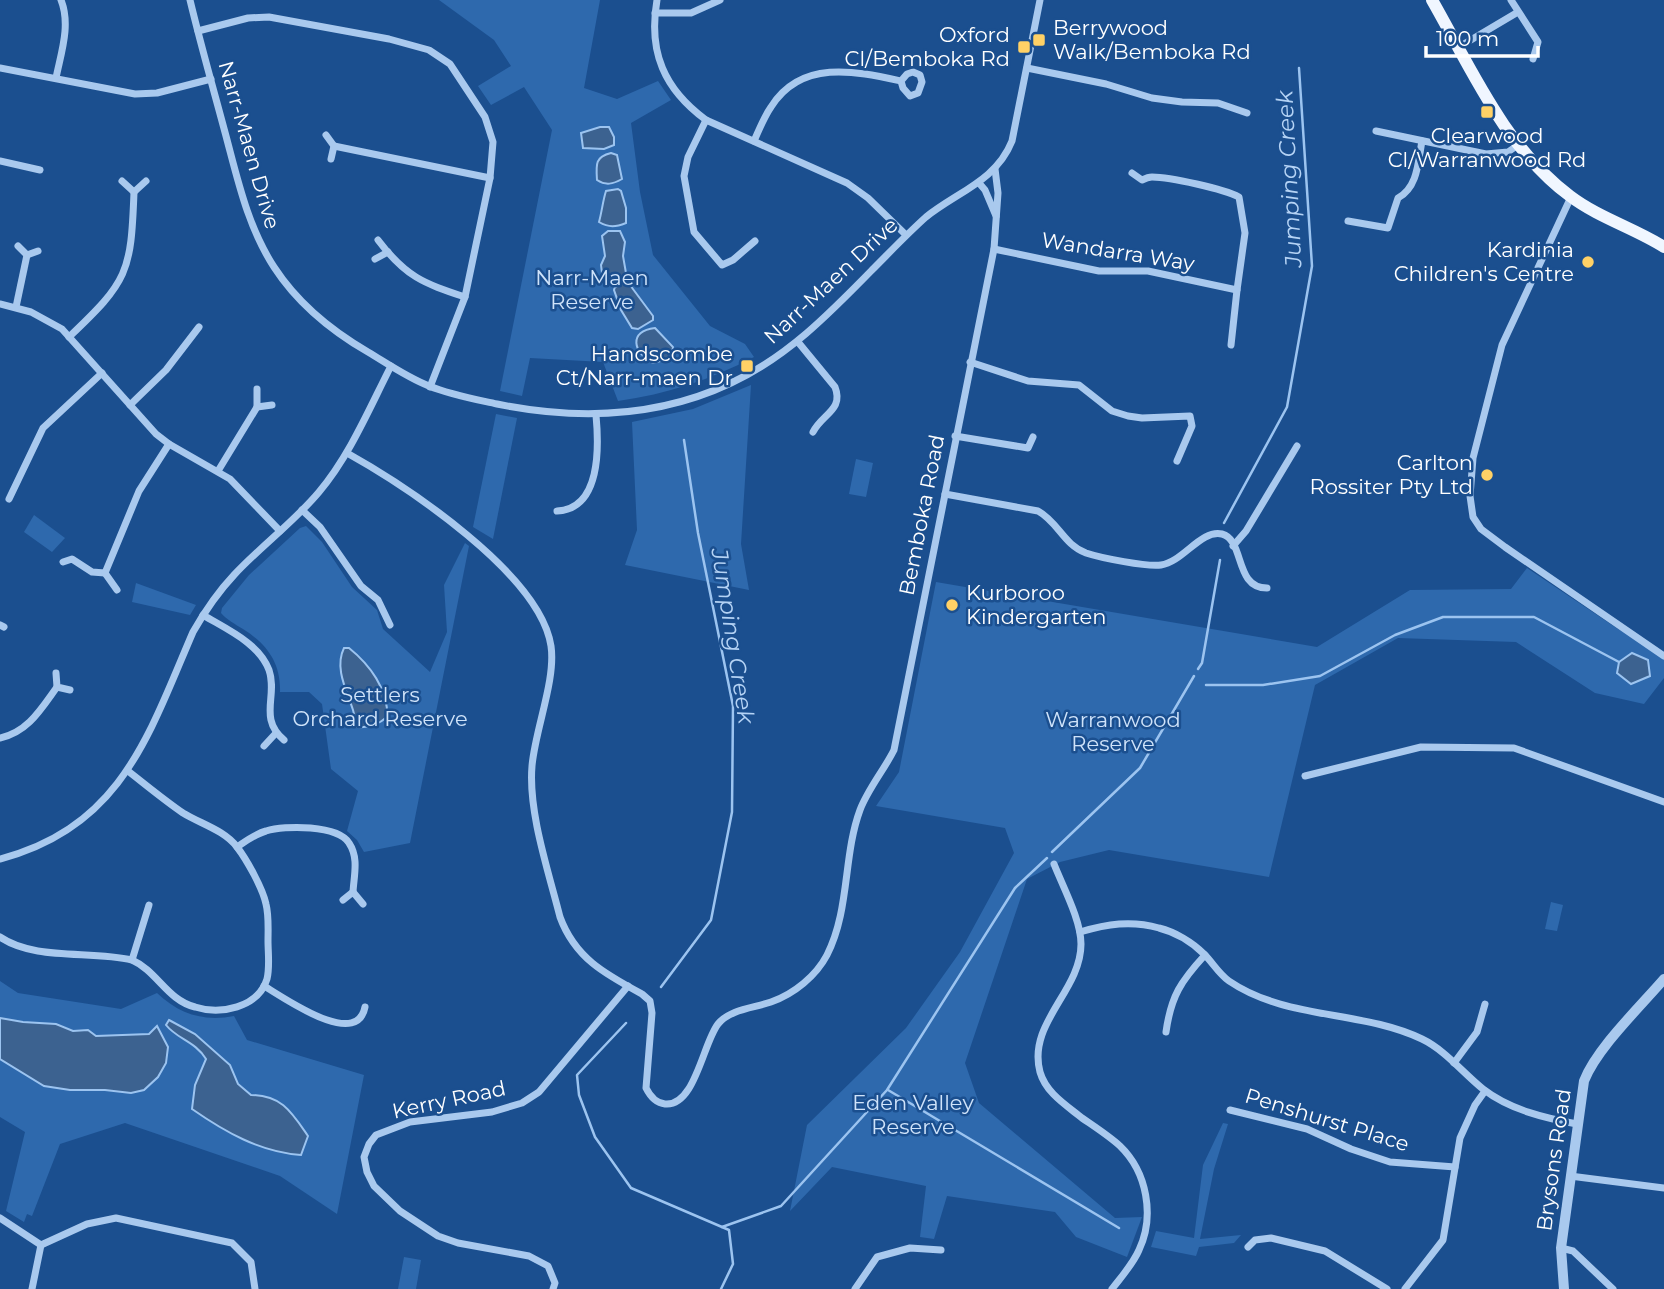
<svg xmlns="http://www.w3.org/2000/svg" width="1664" height="1289" font-family="Montserrat,sans-serif">
  <style>
    .green { fill: #2e69ad }
    .water { fill: #3c6290; stroke: #9cc4f0; stroke-width: 2 }
    .lines { fill: none; stroke-linecap: round; stroke-linejoin: round }
    .stream { stroke: #9cc4f0; stroke-width: 2.5 }
    .minor { stroke: #a9c9ee; stroke-width: 7 }
    .tertiary { stroke: #a9c9ee; stroke-width: 10 }
    .primary { stroke: #f0f6ff; stroke-width: 12 }
    .poi-dot { fill: #ffd166; stroke: #1b4f8f; stroke-width: 2.5 }
    .labels { text-anchor: middle; stroke-width: 5; stroke-linejoin: round; paint-order: stroke }
    .poi-label { font-size: 21px; fill: #fff; stroke: #1b4f8f; text-anchor: end }
    .street-label { font-size: 21px; fill: #fff; stroke: #1b4f8f }
    .park-label { font-size: 21px; fill: #cfe3fa; stroke: #1b4f8f }
    .water-label { font-size: 23px; font-style: italic; fill: #b5d3f5; stroke: #1b4f8f }
  </style>
  <rect width="100%" height="100%" fill="#1b4f8f"/>
  <!-- green -->
  <g class="green">
    <path d="M439,0H600L584,88L617,99L658,81L671,100L631,123L640,192L653,255L710,326L745,344L754,357C710,380 667,394 618,401L603,362L530,358L522,396L500,391L552,130L524,87L491,105L478,86L511,66L494,40Z"/>
    <polygon points="751,385 741,544 749,590 625,565 637,530 632,422 693,409"/>
    <polygon points="496,414 517,418 493,539 473,527"/>
    <polygon points="856,459 873,463 866,497 849,494"/>
    <polygon points="34,515 65,538 52,552 24,532"/>
    <path d="M306,526L322,542L352,587L377,610L383,629L430,672L447,632L444,585L465,543L469,546L410,843L364,852L357,840L347,831L358,791L331,769L322,704L309,692H280C281,663 267,644 243,629C235,624 227,620 221,613L222,608L249,575L300,528Z"/>
    <polygon points="1527,568 1618,629 1664,654 1664,678 1644,704 1595,693 1516,642 1398,638 1315,685 1269,877 1109,850 1060,862 1027,879 965,1063 979,1103 1115,1218 1142,1217 1127,1257 1076,1237 1055,1212 947,1196 934,1239 920,1237 926,1186 832,1167 790,1211 807,1125 906,1028 960,952 1014,853 1005,828 876,806 899,772 936,582 1317,647 1410,590 1511,589"/>
    <polygon points="136,583 196,605 190,615 132,602"/>
    <polygon points="1551,902 1563,905 1557,931 1545,929"/>
    <path d="M0,981L18,993L121,1009L157,993C179,1014 204,1022 234,1016L247,1040L364,1075L337,1214L280,1176L125,1123L60,1144L32,1216L27,1214L24,1222L6,1211L25,1132L0,1117Z"/>
    <polygon points="1223,1123 1228,1124 1214,1169 1200,1239 1241,1235 1234,1243 1199,1247 1196,1256 1151,1247 1156,1231 1194,1238 1203,1165"/>
    <polygon points="404,1257 421,1260 416,1289 398,1289"/>
  </g>
  <!-- water -->
  <g class="water">
    <polygon points="600,127 609,127 614,137 614,145 604,149 583,148 581,133"/>
    <path d="M611,153L617,155L622,179C613,184 606,186 597,180C596,164 595,157 611,153Z"/>
    <path d="M618,189L621,191L626,208V223C616,227 609,228 599,222C602,211 603,200 606,191Z"/>
    <polygon points="608,231 620,231 625,242 623,256 626,273 625,277 609,280 602,273 601,265 605,256 602,236"/>
    <polygon points="627,281 653,316 653,320 638,329 632,328 621,310 614,290 615,287"/>
    <path d="M655,328L673,347C672,359 663,361 653,363C633,353 628,331 655,328Z"/>
    <path d="M344,648H349C369,664 389,690 387,717C379,724 368,728 357,727C354,721 355,716 353,710C347,691 334,668 344,648Z"/>
    <polygon points="1632,653 1648,660 1650,676 1631,684 1617,673 1619,662"/>
    <polygon points="0,1018 23,1022 56,1024 73,1031 88,1030 96,1036 149,1034 157,1026 168,1047 166,1063 158,1077 144,1090 131,1093 105,1090 70,1090 44,1086 0,1059"/>
    <path d="M169,1020L195,1034L230,1065L238,1084L251,1095C282,1095 292,1113 308,1136L301,1155C260,1152 225,1132 192,1109L195,1085L206,1059C196,1042 177,1039 166,1025Z"/>
  </g>
  <g class="lines">
    <!-- stream -->
    <g class="stream">
      <polyline points="1224,523 1287,407 1312,266 1299,68"/>
      <polyline points="1198,669 1202,663 1220,560"/>
      <polyline points="1206,685 1263,685 1320,676 1395,635 1443,617 1534,617 1619,662"/>
      <polyline points="1052,852 1140,768 1194,676"/>
      <polyline points="661,987 711,920 732,812 733,706 698,533 684,440"/>
      <polyline points="626,1023 577,1075 579,1095 595,1137 631,1188 729,1230 733,1264 721,1289"/>
      <polyline points="888,1090 1119,1228"/>
      <polyline points="722,1227 781,1206 887,1090 1015,888 1047,858"/>
    </g>
    <!-- minor -->
    <g class="minor">
      <path d="M190,0C201,46 214,91 226,136C238,181 248,227 274,267C298,304 330,330 368,352C388,364 408,378 429,386C451,395 474,399 497,404C576,420 657,418 731,383C787,357 829,314 872,270C890,252 907,234 926,217C957,192 996,181 1012,141L1040,0"/>
      <path d="M657,0C648,52 664,89 706,120L847,183L868,198L906,235"/>
      <polyline points="1511,0 1538,42 1533,59"/>
      <polyline points="655,13 691,13 720,0"/>
      <polyline points="198,31 248,18 269,17 389,39 429,50 450,64 485,117 493,142 490,178 465,297 430,387"/>
      <polyline points="1459,47 1518,12"/>
      <polyline points="0,68 135,94 157,93 211,79"/>
      <polyline points="1027,68 1106,84 1152,98 1182,102 1218,103 1247,113"/>
      <path d="M56,78C61,53 71,25 61,0"/>
      <polyline points="706,120 688,157 684,176 694,232 722,265 733,260 755,241"/>
      <polyline points="1376,131 1486,154 1508,152 1518,145"/>
      <polyline points="326,135 334,146 331,159"/>
      <path d="M754,141C759,130 764,117 771,107C801,59 855,71 901,81L907,74L913,72L920,75L922,82L918,93L910,96L903,88L901,81"/>
      <polyline points="334,146 490,178"/>
      <polyline points="0,161 40,170"/>
      <polyline points="122,181 134,192 146,181"/>
      <polyline points="979,183 985,190 996,216"/>
      <polyline points="1571,197 1502,345 1473,458 1470,496 1473,517 1481,529 1505,547 1664,656"/>
      <path d="M1348,221L1388,228L1398,198C1418,187 1418,162 1422,141"/>
      <path d="M378,240C406,277 423,283 465,297"/>
      <polyline points="18,246 27,255 38,251"/>
      <path d="M994,249L1099,271H1148L1237,290L1245,233L1239,197C1224,189 1170,177 1152,177C1148,177 1146,178 1142,180L1132,173"/>
      <polyline points="375,259 388,252"/>
      <polyline points="0,304 31,312 62,329 156,434 169,444 230,479 280,531"/>
      <polyline points="16,307 27,255"/>
      <path d="M69,337C128,281 131,273 134,192"/>
      <path d="M798,342L835,387C844,410 822,414 813,432"/>
      <polyline points="1231,345 1237,290"/>
      <polyline points="970,362 1028,381 1079,385 1112,411 1128,416 1142,418 1190,416 1192,426 1177,461"/>
      <polyline points="257,389 257,407 272,405"/>
      <polyline points="130,405 166,370 199,327"/>
      <polyline points="955,436 1028,448 1033,437"/>
      <path d="M347,453C406,486 540,574 551,646C556,680 535,730 532,766C528,812 549,873 560,917C575,958 605,974 642,994L650,1001L652,1013L646,1088C650,1096 655,1103 665,1104C695,1107 703,1043 718,1024C730,1009 754,1008 771,1002C794,994 816,976 827,955C850,910 843,856 860,810C868,789 884,770 894,750L994,249L998,193L995,169"/>
      <polyline points="218,471 257,407"/>
      <path d="M945,494L1038,511C1058,522 1064,545 1086,553C1101,558 1147,567 1161,565C1183,562 1201,529 1222,534C1245,540 1234,588 1267,588"/>
      <polyline points="9,499 43,428 102,373"/>
      <polyline points="302,510 320,527 361,586 378,600 390,625"/>
      <path d="M557,511C601,509 599,447 596,415"/>
      <polyline points="1233,546 1246,531 1297,446"/>
      <polyline points="63,562 72,559 92,572 105,573 139,491 169,444"/>
      <polyline points="105,573 117,590"/>
      <path d="M203,615C226,629 259,643 269,670C278,696 258,718 284,740"/>
      <polyline points="0,625 4,627"/>
      <polyline points="56,673 57,687 70,690"/>
      <path d="M0,738C28,732 41,709 57,687"/>
      <polyline points="264,746 276,733"/>
      <polyline points="1305,776 1421,747 1514,748 1664,802"/>
      <path d="M237,847C246,841 255,834 266,831C285,825 338,825 349,843C359,858 354,875 353,892"/>
      <path d="M0,859C122,827 149,734 193,632C205,611 218,592 234,575C261,546 294,522 319,492C350,455 369,409 391,366"/>
      <path d="M1054,864C1063,887 1081,920 1081,944C1081,991 1027,1023 1040,1072C1046,1093 1066,1105 1082,1118C1095,1127 1109,1136 1120,1146C1147,1172 1155,1216 1139,1250C1133,1264 1122,1276 1112,1289"/>
      <polyline points="343,900 353,892 363,904"/>
      <path d="M1080,932C1107,924 1131,920 1159,928C1175,932 1192,942 1204,954C1213,963 1219,974 1229,981C1286,1020 1362,1010 1422,1039C1445,1050 1463,1073 1483,1089C1510,1110 1545,1118 1577,1124"/>
      <path d="M0,937C35,961 91,950 132,960C157,971 167,1000 195,1007C220,1015 258,1008 267,979C270,967 268,953 268,941C268,929 269,916 266,904C263,889 247,860 237,847C224,830 201,824 183,813C164,800 146,785 128,771"/>
      <polyline points="132,960 149,905"/>
      <path d="M264,986C283,997 357,1050 365,1007"/>
      <path d="M1166,1032C1171,996 1181,981 1205,955"/>
      <polyline points="1454,1063 1477,1032 1485,1004"/>
      <polyline points="1230,1110 1307,1129 1351,1149 1390,1162 1455,1167"/>
      <polyline points="1570,1176 1664,1188"/>
      <polyline points="0,1218 41,1245 32,1289"/>
      <polyline points="41,1245 87,1224 116,1218 232,1243 251,1262 255,1289"/>
      <polyline points="1248,1247 1255,1240 1271,1238 1325,1251 1387,1289"/>
      <polyline points="1561,1248 1573,1251 1613,1289"/>
      <polyline points="553,1289 555,1283 548,1266 529,1256 458,1243 438,1236 400,1211 374,1186 367,1172 364,1157 369,1144 376,1135 410,1122 492,1112 522,1103 539,1092 628,986"/>
      <polyline points="855,1289 877,1257 910,1248 941,1250"/>
      <polyline points="1405,1289 1443,1240 1460,1138 1475,1105 1485,1091"/>
    </g>
    <!-- tertiary -->
    <path class="tertiary" d="M1564,1289L1561,1248L1584,1081C1597,1048 1640,1007 1664,979"/>
    <!-- primary -->
    <path class="primary" d="M1432,0C1471,68 1505,148 1570,196C1599,218 1634,228 1664,247"/>
  </g>
  <!-- markers -->
  <g class="poi-dot">
    <rect x="1032" y="33" width="14" height="14" rx="3.5"/>
    <rect x="1017" y="40" width="14" height="14" rx="3.5"/>
    <rect x="1480" y="105" width="14" height="14" rx="3.5"/>
    <circle cx="1588" cy="262" r="7"/>
    <rect x="740" y="359" width="14" height="14" rx="3.5"/>
    <circle cx="1487" cy="475" r="7"/>
    <circle cx="952" cy="605" r="7"/>
  </g>
  <g class="labels">
    <!-- poi labels -->
    <g class="poi-label">
      <text x="1053" y="35" text-anchor="start">Berrywood<tspan x="1053" dy="24">Walk/Bemboka Rd</tspan></text>
      <text x="1010" y="42">Oxford<tspan x="1010" dy="24">Cl/Bemboka Rd</tspan></text>
      <text x="1487" y="143" text-anchor="middle">Clearwood<tspan x="1487" dy="24">Cl/Warranwood Rd</tspan></text>
      <text x="1574" y="257">Kardinia<tspan x="1574" dy="24">Children's Centre</tspan></text>
      <text x="733" y="361">Handscombe<tspan x="733" dy="24">Ct/Narr-maen Dr</tspan></text>
      <text x="1473" y="470">Carlton<tspan x="1473" dy="24">Rossiter Pty Ltd</tspan></text>
      <text x="966" y="600" text-anchor="start">Kurboroo<tspan x="966" dy="24">Kindergarten</tspan></text>
    </g>
    <!-- street labels -->
    <g class="street-label">
      <text transform="translate(249 145) rotate(74)" y="7">Narr-Maen Drive</text>
      <text transform="translate(1118 252) rotate(9)" y="7">Wandarra Way</text>
      <text transform="translate(831 281) rotate(-43)" y="7">Narr-Maen Drive</text>
      <text transform="translate(922 515) rotate(-79)" y="7">Bemboka Road</text>
      <text transform="translate(449 1100) rotate(-12)" y="7">Kerry Road</text>
      <text transform="translate(1327 1120) rotate(17)" y="7">Penshurst Place</text>
      <text transform="translate(1554 1160) rotate(-82)" y="7">Brysons Road</text>
    </g>
    <!-- park labels -->
    <g class="park-label">
      <text x="592" y="285">Narr-Maen<tspan x="592" dy="24">Reserve</tspan></text>
      <text x="380" y="702">Settlers<tspan x="380" dy="24">Orchard Reserve</tspan></text>
      <text x="1113" y="727">Warranwood<tspan x="1113" dy="24">Reserve</tspan></text>
      <text x="913" y="1110">Eden Valley<tspan x="913" dy="24">Reserve</tspan></text>
    </g>
    <!-- water labels -->
    <g class="water-label">
      <text transform="translate(1289 179) rotate(-93)" y="8">Jumping Creek</text>
      <text transform="translate(733 636) rotate(81)" y="8">Jumping Creek</text>
    </g>
  </g>
  <!-- scale -->
  <path d="M1426 46v10h112v-10" fill="none" stroke="#ffffff" stroke-width="3.5"/>
  <text x="1436" y="46" font-size="21" fill="#ffffff" stroke="#1b4f8f" stroke-width="5" paint-order="stroke">100 m</text>
</svg>
